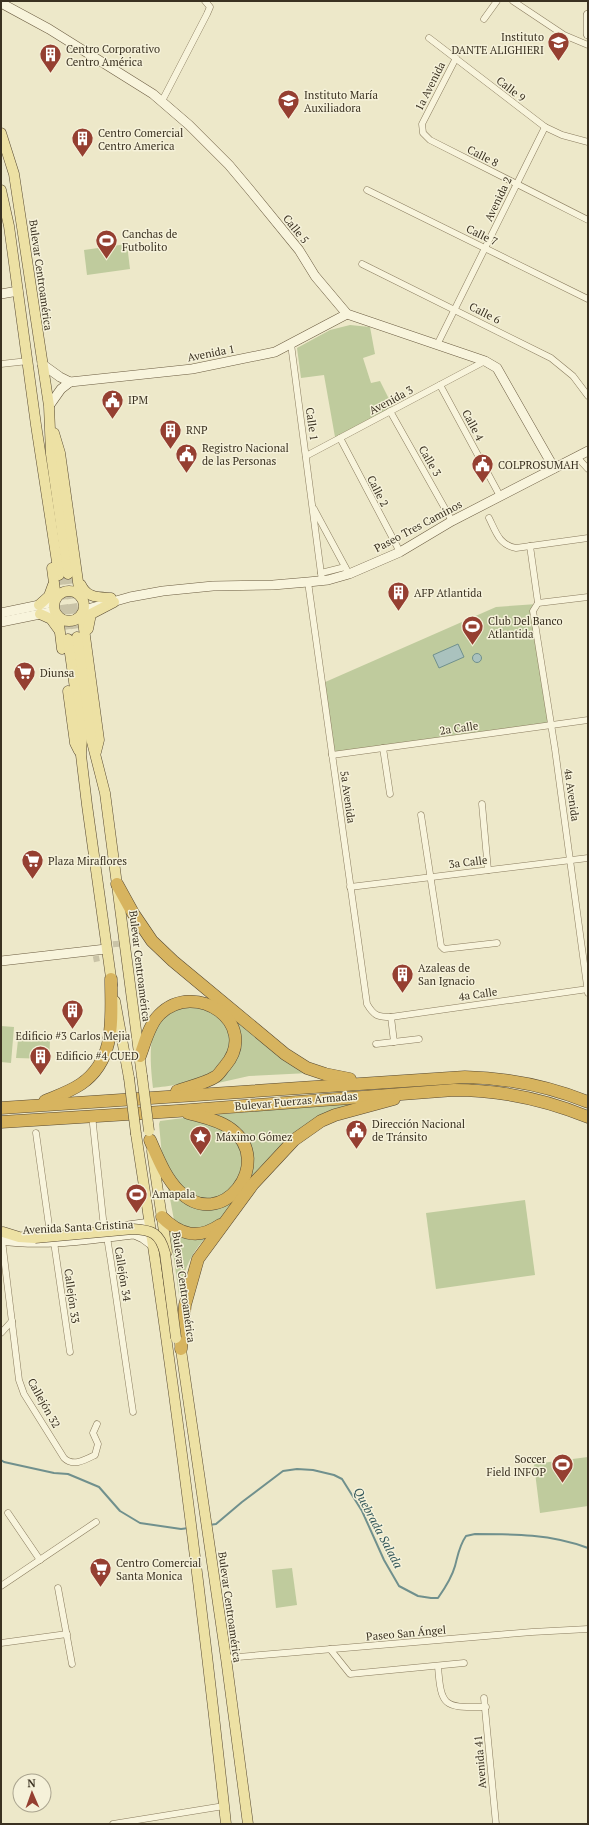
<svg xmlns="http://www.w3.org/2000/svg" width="589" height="1825" font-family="'PT Serif',serif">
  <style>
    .green { fill: #bfcb9d }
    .water { fill: #aac2be; stroke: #70908d }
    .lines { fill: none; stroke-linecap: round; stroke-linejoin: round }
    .stream { stroke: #70908d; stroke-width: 2 }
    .street-tunnel { stroke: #c9c3a7; stroke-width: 6; stroke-dasharray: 6 3; stroke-linecap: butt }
    .primary-tunnel { stroke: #c9c3a7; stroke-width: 10; stroke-dasharray: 10 5; stroke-linecap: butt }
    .street-casing { stroke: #897b5e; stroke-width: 7 }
    .secondary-casing { stroke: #6b5c41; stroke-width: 10 }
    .primary-casing { stroke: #574932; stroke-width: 11 }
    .highway-casing { stroke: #574932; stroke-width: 13 }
    .street { stroke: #f8f4dc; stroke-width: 6 }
    .secondary { stroke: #f8f4dc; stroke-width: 9 }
    .primary { stroke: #ede1a4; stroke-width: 10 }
    .highway { stroke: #d7b45f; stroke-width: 12 }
    .primary-bridge-casing { stroke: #574932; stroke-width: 11; stroke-linecap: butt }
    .primary-bridge { stroke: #ede1a4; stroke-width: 10 }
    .labels { text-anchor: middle; stroke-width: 3; stroke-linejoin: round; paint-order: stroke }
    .poi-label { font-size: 11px; fill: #3a3121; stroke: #f5f1d9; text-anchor: start }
    .street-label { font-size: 11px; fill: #3a3121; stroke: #f5f1d9 }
    .water-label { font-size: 12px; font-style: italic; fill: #315659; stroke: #f5f1d9 }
  </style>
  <rect width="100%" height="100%" fill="#ede8c9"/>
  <!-- green -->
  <g class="green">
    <polygon points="127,244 130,269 87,275 84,250"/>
    <polygon points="350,325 370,327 375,354 363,358 371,383 380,381 393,407 335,437 324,375 301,378 297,348 330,330"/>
    <polygon points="537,604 535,611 551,723 332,754 323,683 496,607"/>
    <path d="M175,1006L226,1010L309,1073L249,1076L200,1087L231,1061L230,1038C229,1079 185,1084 153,1088C151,1070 147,1037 159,1021C163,1015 170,1011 175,1006Z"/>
    <polygon points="1,1026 14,1027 11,1063 1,1062"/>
    <polygon points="18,1040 50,1041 49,1059 16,1058"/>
    <polygon points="363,1102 323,1117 241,1194 219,1220 193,1232 174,1220 166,1177 205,1205 244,1186 246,1137 241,1129 233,1123 213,1118 211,1115"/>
    <polygon points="191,1117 229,1129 245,1154 238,1186 210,1201 182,1191 162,1156 159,1124 160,1121"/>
    <polygon points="525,1200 535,1275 436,1289 426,1213"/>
    <path d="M170,1231L212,1232C193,1248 183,1270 179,1295Z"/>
    <polygon points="588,1457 588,1506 540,1513 534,1464"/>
    <polygon points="292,1568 297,1605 276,1608 272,1570"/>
  </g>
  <!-- water -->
  <g class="water">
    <polygon points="458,644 464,657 439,668 433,655"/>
    <circle cx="477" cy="658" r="4.5"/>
  </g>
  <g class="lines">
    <!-- stream -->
    <g class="stream">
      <polyline points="1,1460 4,1462 54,1473 68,1474 80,1479 99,1487 120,1511 140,1523 181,1529 189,1528"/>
      <path d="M209,1525L216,1524L242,1502L283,1471L297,1469L313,1470L334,1475L342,1479L362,1511L384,1560L399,1586L418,1596L431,1598H438C445,1588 452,1577 455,1566C458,1555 459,1546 466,1536L475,1534C514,1534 551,1534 588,1548"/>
    </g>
    <!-- street-tunnel -->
    <g class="street-tunnel">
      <polyline points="104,945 127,943"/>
      <polyline points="94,947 97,962"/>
    </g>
    <!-- primary-tunnel -->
    <g class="primary-tunnel">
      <polyline points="68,574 77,637"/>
      <polyline points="59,575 68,639"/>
    </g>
    <defs>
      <g id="street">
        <polyline points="513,1 564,35 588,45"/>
        <polyline points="484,19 497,1"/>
        <polyline points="429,38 545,127 562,135 588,142"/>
        <polyline points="456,58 422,124 423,133 430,140 588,220"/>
        <polyline points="162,101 207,14 210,7 205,1"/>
        <polyline points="367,190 588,299"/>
        <polyline points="362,264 551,358 573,376 588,396"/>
        <polyline points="291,344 322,581"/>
        <polyline points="437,345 545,127"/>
        <polyline points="1,364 28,361"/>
        <polyline points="440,385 500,496"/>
        <polyline points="390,411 452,521"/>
        <polyline points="340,438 400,552"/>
        <polyline points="306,456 485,361"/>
        <polyline points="577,457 588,469"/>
        <polyline points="314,509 349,574"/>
        <path d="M489,518C496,532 499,545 516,548L588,538"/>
        <polyline points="530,546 538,603"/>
        <polyline points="321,573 345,567"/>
        <path d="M308,582L367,1004C374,1016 378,1017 391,1017L588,989"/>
        <polyline points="538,603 533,611 555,749 588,993"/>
        <polyline points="538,603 588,597"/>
        <polyline points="383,748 390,794"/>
        <polyline points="332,755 588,720"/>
        <polyline points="482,804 488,870"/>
        <polyline points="421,815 441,946 444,949 497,943"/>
        <polyline points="350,887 588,858"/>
        <polyline points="391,1017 394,1042"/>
        <polyline points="376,1044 419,1039"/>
        <polyline points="92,1115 104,1228 107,1237 111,1262 133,1412"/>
        <polyline points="36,1133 50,1233"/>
        <path d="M2,1240L19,1380L24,1394L64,1458C73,1467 85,1460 95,1455L98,1444L93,1433L97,1424"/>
        <polyline points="54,1242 70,1352"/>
        <polyline points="1,1333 12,1321"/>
        <polyline points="8,1513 40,1560"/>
        <polyline points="1,1586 96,1522"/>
        <polyline points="58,1588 72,1664"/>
        <polyline points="1,1643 67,1634"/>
        <polyline points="330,1649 350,1674 464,1663"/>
        <polyline points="226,1658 532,1632 588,1629"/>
        <path d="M438,1666C441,1709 445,1707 486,1707"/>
        <polyline points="484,1698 496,1824"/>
        <polyline points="113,1824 224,1806"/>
      </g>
      <g id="secondary">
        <polyline points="1,3 49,29 153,94 189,125 229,165 250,190 299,250 315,276 347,314 485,361 497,368 554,468"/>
        <polyline points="588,15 588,34"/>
        <polyline points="1,294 18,291"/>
        <polyline points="42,364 60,377 70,382 192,369 275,352 347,314"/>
        <polyline points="49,406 61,389 70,382"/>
        <polyline points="84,610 130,597 163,591 213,586 273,585 308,582 328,580 349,574 400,552 452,521 588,451"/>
        <polyline points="1,613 54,602"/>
        <polyline points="1,622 55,611"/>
        <polyline points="1,961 106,949"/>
        <polyline points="128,1226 150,1223"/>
        <path d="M1,1240C45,1246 90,1239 134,1234L143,1238L154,1246"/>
      </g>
      <g id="primary">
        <polyline points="1,133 14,174 22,227 49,406 51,454 68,574"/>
        <polyline points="1,190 9,226 36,425 59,575"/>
        <polyline points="54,433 60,453 80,596"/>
        <polyline points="52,568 56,598"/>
        <path d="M81,585C87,598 98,597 111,598"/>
        <circle cx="69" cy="606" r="15"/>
        <polyline points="39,605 49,596 53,585"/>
        <polyline points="40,614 51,619 59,630"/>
        <polyline points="82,614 99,740 96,752"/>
        <polyline points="58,616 62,649"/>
        <polyline points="88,629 91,614 114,602"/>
        <polyline points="77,637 91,738 105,793 142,1076"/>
        <polyline points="68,639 82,738 81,755 87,805 112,985"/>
        <polyline points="68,691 75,743 79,751"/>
        <polyline points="115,1001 129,1078"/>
        <path d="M136,1134C172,1363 201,1593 226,1824"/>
        <polyline points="152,1151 167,1252"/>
        <polyline points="3,1232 19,1237 35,1238"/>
        <polyline points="180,1343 226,1658 248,1824"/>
      </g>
      <g id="highway">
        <polyline points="117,884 133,913 152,941 173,961 285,1054 307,1068 325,1074 350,1079"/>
        <path d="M140,1056C145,1043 149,1025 159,1015C195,978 261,1024 225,1066C222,1069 219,1075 215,1077C206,1083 188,1087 177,1091"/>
        <path d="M45,1101C57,1096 71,1091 81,1084C117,1059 111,1017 111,979"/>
        <path d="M1,1108L465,1077C508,1078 548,1086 588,1102"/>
        <path d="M1,1122L177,1111L454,1090C502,1090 544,1099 588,1117"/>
        <path d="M150,1140C158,1158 165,1177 179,1191C221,1234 276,1162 231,1129C219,1120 202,1117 188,1113"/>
        <path d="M162,1217C180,1235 198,1240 220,1225"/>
        <polyline points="181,1349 185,1305 198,1259 253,1184 294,1140 321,1121 335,1115 394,1099"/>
      </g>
    </defs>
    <!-- street casing -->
    <use href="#street" class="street-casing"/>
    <!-- secondary casing -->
    <use href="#secondary" class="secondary-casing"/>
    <!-- primary casing -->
    <use href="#primary" class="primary-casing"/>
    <!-- highway casing -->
    <use href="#highway" class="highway-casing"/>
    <!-- street -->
    <use href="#street" class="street"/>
    <!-- secondary -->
    <use href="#secondary" class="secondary"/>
    <!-- primary -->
    <use href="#primary" class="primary"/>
    <!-- highway -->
    <use href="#highway" class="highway"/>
    <defs>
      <g id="primary-bridge">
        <polyline points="142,1076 149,1131"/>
        <polyline points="129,1078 136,1134"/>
        <path d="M35,1238L133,1229C152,1230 160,1233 165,1253L176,1338"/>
      </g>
    </defs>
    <!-- primary-bridge casing -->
    <use href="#primary-bridge" class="primary-bridge-casing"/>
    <!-- primary-bridge -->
    <use href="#primary-bridge" class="primary-bridge"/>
  </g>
  <!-- icons -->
  <defs>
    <symbol id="school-pin" viewBox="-11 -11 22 30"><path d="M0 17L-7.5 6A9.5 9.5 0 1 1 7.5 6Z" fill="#953f31" stroke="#f5f1d9"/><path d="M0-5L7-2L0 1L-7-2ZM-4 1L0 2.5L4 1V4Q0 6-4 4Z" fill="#fff"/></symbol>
    <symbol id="building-pin" viewBox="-11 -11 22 30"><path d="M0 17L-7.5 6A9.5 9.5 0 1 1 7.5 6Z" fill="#953f31" stroke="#f5f1d9"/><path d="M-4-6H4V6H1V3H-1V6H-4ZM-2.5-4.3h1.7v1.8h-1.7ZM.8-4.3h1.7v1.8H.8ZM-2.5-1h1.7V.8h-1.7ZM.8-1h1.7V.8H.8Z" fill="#fff"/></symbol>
    <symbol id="stadium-pin" viewBox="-11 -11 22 30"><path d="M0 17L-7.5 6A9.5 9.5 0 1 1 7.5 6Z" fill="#953f31" stroke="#f5f1d9"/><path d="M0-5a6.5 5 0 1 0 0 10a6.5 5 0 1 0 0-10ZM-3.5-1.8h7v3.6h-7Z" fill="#fff"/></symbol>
    <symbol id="civic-pin" viewBox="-11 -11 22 30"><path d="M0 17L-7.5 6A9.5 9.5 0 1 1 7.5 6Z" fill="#953f31" stroke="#f5f1d9"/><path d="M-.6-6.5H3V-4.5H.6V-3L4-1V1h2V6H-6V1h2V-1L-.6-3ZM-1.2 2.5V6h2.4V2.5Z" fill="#fff"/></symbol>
    <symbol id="supermarket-pin" viewBox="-11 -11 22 30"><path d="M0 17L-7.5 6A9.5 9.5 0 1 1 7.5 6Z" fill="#953f31" stroke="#f5f1d9"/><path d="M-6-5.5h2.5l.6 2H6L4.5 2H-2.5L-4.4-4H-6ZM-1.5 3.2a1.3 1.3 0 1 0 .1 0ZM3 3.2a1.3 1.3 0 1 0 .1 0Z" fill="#fff"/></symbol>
    <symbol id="sight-pin" viewBox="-11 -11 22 30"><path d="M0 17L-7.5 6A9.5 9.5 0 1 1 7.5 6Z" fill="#953f31" stroke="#f5f1d9"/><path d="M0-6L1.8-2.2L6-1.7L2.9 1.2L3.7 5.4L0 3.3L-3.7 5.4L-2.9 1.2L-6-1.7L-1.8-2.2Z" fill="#fff"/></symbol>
  </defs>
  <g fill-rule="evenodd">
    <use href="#school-pin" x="546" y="30" width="25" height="34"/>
    <use href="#building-pin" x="38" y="42" width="25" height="34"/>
    <use href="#school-pin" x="276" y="88" width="25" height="34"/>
    <use href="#building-pin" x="70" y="126" width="25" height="34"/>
    <use href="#stadium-pin" x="94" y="228" width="25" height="34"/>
    <use href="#civic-pin" x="100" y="388" width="25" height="34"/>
    <use href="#building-pin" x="158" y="418" width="25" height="34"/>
    <use href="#civic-pin" x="174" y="442" width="25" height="34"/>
    <use href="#civic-pin" x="470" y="452" width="25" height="34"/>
    <use href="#building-pin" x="386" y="580" width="25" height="34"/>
    <use href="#stadium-pin" x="460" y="614" width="25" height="34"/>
    <use href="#supermarket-pin" x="12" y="660" width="25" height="34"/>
    <use href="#supermarket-pin" x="20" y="848" width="25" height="34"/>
    <use href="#building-pin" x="390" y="962" width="25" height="34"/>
    <use href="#building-pin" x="60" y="998" width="25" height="34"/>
    <use href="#building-pin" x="28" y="1044" width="25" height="34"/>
    <use href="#civic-pin" x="344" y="1118" width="25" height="34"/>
    <use href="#sight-pin" x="188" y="1124" width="25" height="34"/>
    <use href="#stadium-pin" x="124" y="1182" width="25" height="34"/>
    <use href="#stadium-pin" x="550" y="1452" width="25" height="34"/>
    <use href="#supermarket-pin" x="88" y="1556" width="25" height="34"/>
  </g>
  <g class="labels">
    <!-- poi labels -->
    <g class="poi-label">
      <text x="544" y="41" text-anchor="end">Instituto<tspan x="544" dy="13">DANTE ALIGHIERI</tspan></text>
      <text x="66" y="53">Centro Corporativo<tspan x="66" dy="13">Centro América</tspan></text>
      <text x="304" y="99">Instituto María<tspan x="304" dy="13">Auxiliadora</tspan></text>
      <text x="98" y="137">Centro Comercial<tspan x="98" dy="13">Centro America</tspan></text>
      <text x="122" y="238">Canchas de<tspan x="122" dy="13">Futbolito</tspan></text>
      <text x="128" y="404">IPM</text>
      <text x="186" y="434">RNP</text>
      <text x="202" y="452">Registro Nacional<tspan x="202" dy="13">de las Personas</tspan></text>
      <text x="498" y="469">COLPROSUMAH</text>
      <text x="414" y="597">AFP Atlantida</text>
      <text x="488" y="625">Club Del Banco<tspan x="488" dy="13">Atlantida</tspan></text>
      <text x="40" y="677">Diunsa</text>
      <text x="48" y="865">Plaza Miraflores</text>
      <text x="418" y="972">Azaleas de<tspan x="418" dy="13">San Ignacio</tspan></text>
      <text x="73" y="1040" text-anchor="middle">Edificio #3 Carlos Mejia</text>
      <text x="56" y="1060">Edificio #4 CUED</text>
      <text x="372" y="1128">Dirección Nacional<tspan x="372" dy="13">de Tránsito</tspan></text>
      <text x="216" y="1141">Máximo Gómez</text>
      <text x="152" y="1198">Amapala</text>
      <text x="546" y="1463" text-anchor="end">Soccer<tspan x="546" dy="13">Field INFOP</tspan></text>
      <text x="116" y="1567">Centro Comercial<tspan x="116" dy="13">Santa Monica</tspan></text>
    </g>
    <!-- street labels -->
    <g class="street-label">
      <text transform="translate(430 86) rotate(-63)" y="4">1a Avenida</text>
      <text transform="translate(511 89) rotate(38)" y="4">Calle 9</text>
      <text transform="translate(483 156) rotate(27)" y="4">Calle 8</text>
      <text transform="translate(498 199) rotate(-64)" y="4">Avenida 2</text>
      <text transform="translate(296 229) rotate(51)" y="4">Calle 5</text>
      <text transform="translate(482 235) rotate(26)" y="4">Calle 7</text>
      <text transform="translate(41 275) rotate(82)" y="4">Bulevar Centroamérica</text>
      <text transform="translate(485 313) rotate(27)" y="4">Calle 6</text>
      <text transform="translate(211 353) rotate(-11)" y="4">Avenida 1</text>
      <text transform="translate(391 400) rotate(-28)" y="4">Avenida 3</text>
      <text transform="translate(312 424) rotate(82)" y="4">Calle 1</text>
      <text transform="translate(473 425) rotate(62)" y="4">Calle 4</text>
      <text transform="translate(430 461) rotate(60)" y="4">Calle 3</text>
      <text transform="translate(378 491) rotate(63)" y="4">Calle 2</text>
      <text transform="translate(418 526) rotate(-28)" y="4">Paseo Tres Caminos</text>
      <text transform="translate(459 728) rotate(-8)" y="4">2a Calle</text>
      <text transform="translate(572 795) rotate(82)" y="4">4a Avenida</text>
      <text transform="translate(348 797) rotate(82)" y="4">5a Avenida</text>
      <text transform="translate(468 862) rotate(-7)" y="4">3a Calle</text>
      <text transform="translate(140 966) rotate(83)" y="4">Bulevar Centroamérica</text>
      <text transform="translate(478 994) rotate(-8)" y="4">4a Calle</text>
      <text transform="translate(296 1101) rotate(-5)" y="4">Bulevar Fuerzas Armadas</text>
      <text transform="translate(78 1227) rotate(-3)" y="4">Avenida Santa Cristina</text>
      <text transform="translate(123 1274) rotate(81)" y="4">Callejón 34</text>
      <text transform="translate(184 1287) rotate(82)" y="4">Bulevar Centroamérica</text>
      <text transform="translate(72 1296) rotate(82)" y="4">Callejón 33</text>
      <text transform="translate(44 1403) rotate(61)" y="4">Callejón 32</text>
      <text transform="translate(230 1607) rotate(82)" y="4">Bulevar Centroamérica</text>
      <text transform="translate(406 1633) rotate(-5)" y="4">Paseo San Ángel</text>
      <text transform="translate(480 1762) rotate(-95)" y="4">Avenida 41</text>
    </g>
    <!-- water labels -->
    <g class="water-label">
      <text transform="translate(378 1528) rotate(62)" y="4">Quebrada Salada</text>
    </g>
  </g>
  <!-- border -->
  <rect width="589" height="1825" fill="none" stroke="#3a3121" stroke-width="4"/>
  <!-- north arrow -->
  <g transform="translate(32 1793) rotate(358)"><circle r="19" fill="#f5f1d9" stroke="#aaa48f"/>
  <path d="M0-3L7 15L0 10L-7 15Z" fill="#953f31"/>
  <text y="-6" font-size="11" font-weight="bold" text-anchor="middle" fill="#3a3121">N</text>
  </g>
</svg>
